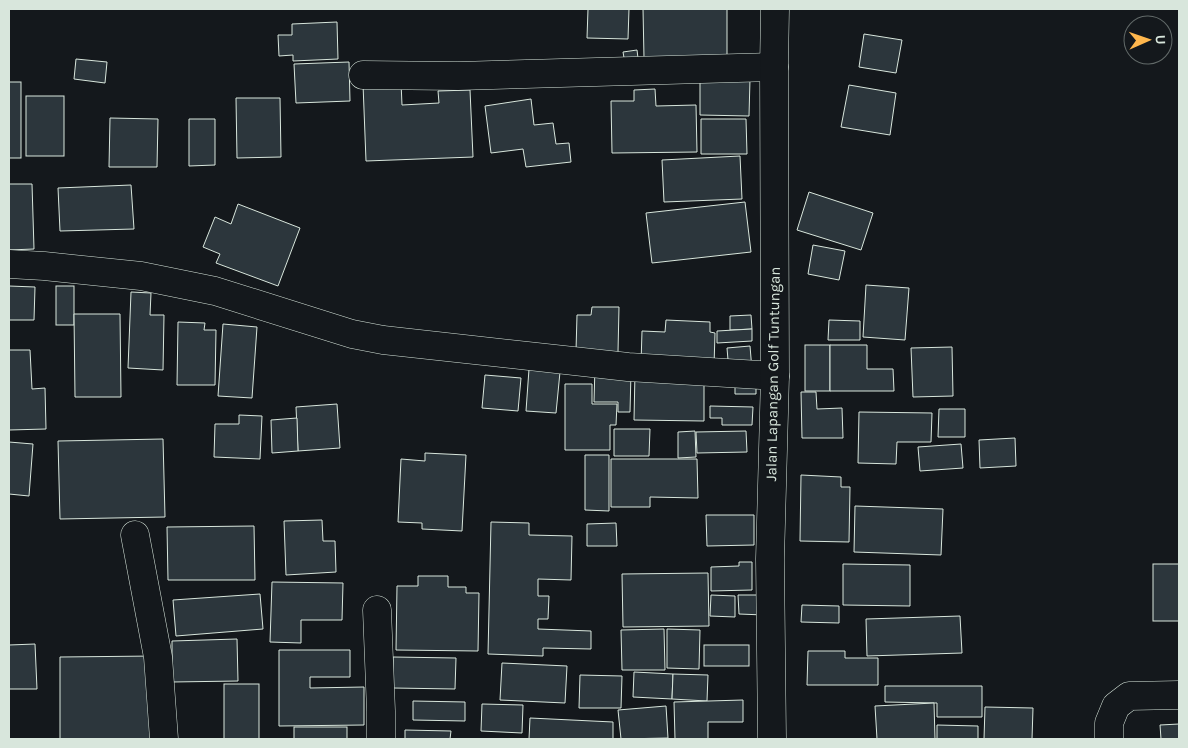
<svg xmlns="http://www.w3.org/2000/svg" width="1188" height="748" font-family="Karla,sans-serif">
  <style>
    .building { fill: #2c363c; stroke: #d8e6dc }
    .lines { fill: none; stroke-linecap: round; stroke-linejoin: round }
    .minor-casing { stroke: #d8e6dc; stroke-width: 29 }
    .minor { stroke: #14181c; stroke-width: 28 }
    .labels { text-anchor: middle; stroke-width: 4; stroke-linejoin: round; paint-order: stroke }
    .street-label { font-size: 15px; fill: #d8e6dc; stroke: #14181c }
  </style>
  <rect width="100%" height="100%" fill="#14181c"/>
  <!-- building -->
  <g class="building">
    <polygon points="588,9 629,9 628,39 587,38"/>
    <polygon points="643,9 727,9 727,57 644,58"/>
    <polygon points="337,22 338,59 293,61 293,55 279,56 278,35 292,35 292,24"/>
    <polygon points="864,34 902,40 896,73 859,67"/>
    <polygon points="637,50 639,66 626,69 623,52"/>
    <polygon points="76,59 107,62 105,83 74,79"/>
    <polygon points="349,62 350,101 296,103 294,64"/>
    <polygon points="700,79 750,79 749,116 700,115"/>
    <rect x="9" y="82" width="12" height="76"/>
    <polygon points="401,82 402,105 439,103 438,91 470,90 473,157 366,161 363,84"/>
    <polygon points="849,85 896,93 890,135 841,127"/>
    <polygon points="655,89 656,106 696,105 697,152 612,153 611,101 634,101 634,90"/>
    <rect x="26" y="96" width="38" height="60"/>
    <polygon points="236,98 280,98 281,157 237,158"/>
    <polygon points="531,99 534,125 553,123 556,144 569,143 571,162 526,167 523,149 491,153 485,106"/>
    <polygon points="110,118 158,119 157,167 109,167"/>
    <polygon points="189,119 215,119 215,165 189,166"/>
    <polygon points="701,119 746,119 747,154 701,154"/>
    <polygon points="740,156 742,199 664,202 662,160"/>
    <polygon points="9,184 32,184 34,249 9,250"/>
    <polygon points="131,185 134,229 60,231 58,188"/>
    <polygon points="809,192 873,213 861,250 797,230"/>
    <polygon points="745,202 751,252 652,263 646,213"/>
    <polygon points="238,204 300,228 278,286 216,263 220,254 203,247 215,217 231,224"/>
    <polygon points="813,245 845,251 839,280 808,274"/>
    <polygon points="866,285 909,288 905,340 863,337"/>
    <polygon points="9,286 35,287 34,320 9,320"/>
    <rect x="56" y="286" width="18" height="39"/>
    <polygon points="131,292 151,293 150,315 164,315 163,370 128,368"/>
    <polygon points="592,307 619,307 618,352 576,351 577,315 591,315"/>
    <polygon points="74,314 120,314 121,397 75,397"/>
    <polygon points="751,315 752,329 730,330 730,316"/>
    <polygon points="666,320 710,322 710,332 715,333 714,366 641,364 642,331 665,332"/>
    <polygon points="829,320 860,321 860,340 828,340"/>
    <polygon points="178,322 205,323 204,330 216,330 215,385 177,385"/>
    <polygon points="223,324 257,327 252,398 218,396"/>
    <polygon points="752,329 752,341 717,343 717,331"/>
    <rect x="805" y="345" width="25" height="46"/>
    <polygon points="830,345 867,345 867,369 893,369 894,391 830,391"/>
    <polygon points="750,346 752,370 729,372 727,348"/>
    <polygon points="952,347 953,396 913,397 911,348"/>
    <polygon points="9,350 30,350 32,389 45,388 46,429 9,430"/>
    <polygon points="595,366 631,372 630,412 618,412 618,402 594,402"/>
    <polygon points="529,369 560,372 556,413 526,411"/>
    <polygon points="635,372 704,373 704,421 634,420"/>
    <polygon points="485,375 521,378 518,411 482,408"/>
    <polygon points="735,376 756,377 756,394 735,394"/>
    <polygon points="565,384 592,384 592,404 617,404 616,425 610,425 610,450 565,450"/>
    <polygon points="801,392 816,392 817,409 842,408 843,438 802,438"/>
    <polygon points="337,404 340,448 298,451 296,407"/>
    <polygon points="710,406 753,407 752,425 722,425 722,418 710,418"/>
    <polygon points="939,409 965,409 965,437 938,437"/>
    <polygon points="859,412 932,413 931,442 897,442 896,464 858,463"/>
    <polygon points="239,415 262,416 260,459 214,457 215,424 239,424"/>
    <polygon points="297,418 298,451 272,453 271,420"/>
    <polygon points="614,429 650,429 649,456 614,456"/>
    <polygon points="695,431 696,457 678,458 678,432"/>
    <polygon points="746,431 747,452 697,453 696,432"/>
    <polygon points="1015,438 1016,466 980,468 979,440"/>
    <polygon points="163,439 165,517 60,519 58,441"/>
    <polygon points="9,442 33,444 29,496 9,494"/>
    <polygon points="961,444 963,468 920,471 918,447"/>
    <polygon points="425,453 466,455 462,531 422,529 422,523 398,522 401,459 425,461"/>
    <polygon points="585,455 609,455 609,511 585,510"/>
    <polygon points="611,459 697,459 698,498 650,497 650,507 611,507"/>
    <polygon points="801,475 841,477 841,487 850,487 849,542 800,541"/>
    <polygon points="855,506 943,509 941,555 854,552"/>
    <polygon points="706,515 754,515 754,545 707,546"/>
    <polygon points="322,520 323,541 335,541 336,572 286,575 284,521"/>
    <polygon points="491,522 529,523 529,535 572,536 571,580 538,579 538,596 549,596 548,619 538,619 538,629 591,631 591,649 543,648 543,656 488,654"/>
    <polygon points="616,523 617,546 587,546 587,524"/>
    <polygon points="254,526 255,580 168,580 167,527"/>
    <polygon points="739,562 752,562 752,590 711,591 711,567 739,566"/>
    <polygon points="843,564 910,565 910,606 843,605"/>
    <rect x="1153" y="564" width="26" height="57"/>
    <polygon points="708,573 709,626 623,627 622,574"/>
    <polygon points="418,576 448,576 448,587 466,587 466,593 479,593 478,651 396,650 397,586 418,586"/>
    <polygon points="272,582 343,583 342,620 301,620 301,643 270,642"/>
    <polygon points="260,594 263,629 176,636 173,600"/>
    <polygon points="711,595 735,596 735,617 710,616"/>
    <polygon points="738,595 765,595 764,615 739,614"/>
    <polygon points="802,605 839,606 839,623 801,622"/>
    <polygon points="960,616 962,653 867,656 866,619"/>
    <polygon points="664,629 665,670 622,670 621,630"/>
    <polygon points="667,629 700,630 699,669 667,668"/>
    <polygon points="237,639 238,681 172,682 172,641"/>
    <polygon points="35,644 37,689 9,689 9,645"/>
    <rect x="704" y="645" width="45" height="21"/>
    <polygon points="279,650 350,650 350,677 310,677 310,688 364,687 364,725 279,726"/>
    <polygon points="808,651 845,651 845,658 878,658 878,685 807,685"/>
    <polygon points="154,656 154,739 60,739 60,657"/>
    <polygon points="393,657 456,658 455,689 393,688"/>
    <polygon points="502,663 567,666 565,703 500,700"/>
    <polygon points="634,672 673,674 672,699 633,697"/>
    <polygon points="673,674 708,675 707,701 672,699"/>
    <polygon points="580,675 622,676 621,708 579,708"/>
    <rect x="224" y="684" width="35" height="55"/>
    <polygon points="885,686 982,686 982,717 937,717 937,703 885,702"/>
    <polygon points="743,700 743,722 708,722 708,739 675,739 674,702"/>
    <polygon points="413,701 465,702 465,721 413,720"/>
    <polygon points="934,703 935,739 877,739 875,706"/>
    <polygon points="482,704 523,705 522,733 481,731"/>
    <polygon points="666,706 668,738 621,739 618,710"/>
    <polygon points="985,707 1033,708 1032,739 984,739"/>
    <polygon points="530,718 613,722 613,739 529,739"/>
    <polygon points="1179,724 1179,739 1161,739 1160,725"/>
    <polygon points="937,725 978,726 978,739 937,739"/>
    <rect x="294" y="727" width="53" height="12"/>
    <polygon points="405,730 451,731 450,739 405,739"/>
  </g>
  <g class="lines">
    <defs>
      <g id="minor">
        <polyline points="363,75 458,76 774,67"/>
        <polyline points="9,264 44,266 141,276 215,291 352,334 383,340 628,367 775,376"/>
        <polyline points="135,535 158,657 164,739"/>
        <polyline points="377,610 381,711 381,739"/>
        <polyline points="772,739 770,559 775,376 774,67 775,9"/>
        <polyline points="1109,739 1109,723 1116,706 1129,696 1179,695"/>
      </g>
    </defs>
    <!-- minor casing -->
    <use href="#minor" class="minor-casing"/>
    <!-- minor -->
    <use href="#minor" class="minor"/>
  </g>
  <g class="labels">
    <!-- street labels -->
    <g class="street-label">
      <text transform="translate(773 374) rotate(-89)" y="5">Jalan Lapangan Golf Tuntungan</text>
    </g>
  </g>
  <!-- border -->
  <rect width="1188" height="748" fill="none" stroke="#d8e6dc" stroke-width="20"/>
  <!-- north arrow -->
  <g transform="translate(1148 40) rotate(88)"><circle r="24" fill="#14181c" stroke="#626a69"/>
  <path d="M0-4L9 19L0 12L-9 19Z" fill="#ffb74d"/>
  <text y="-8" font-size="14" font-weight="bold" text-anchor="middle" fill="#d8e6dc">U</text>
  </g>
</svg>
